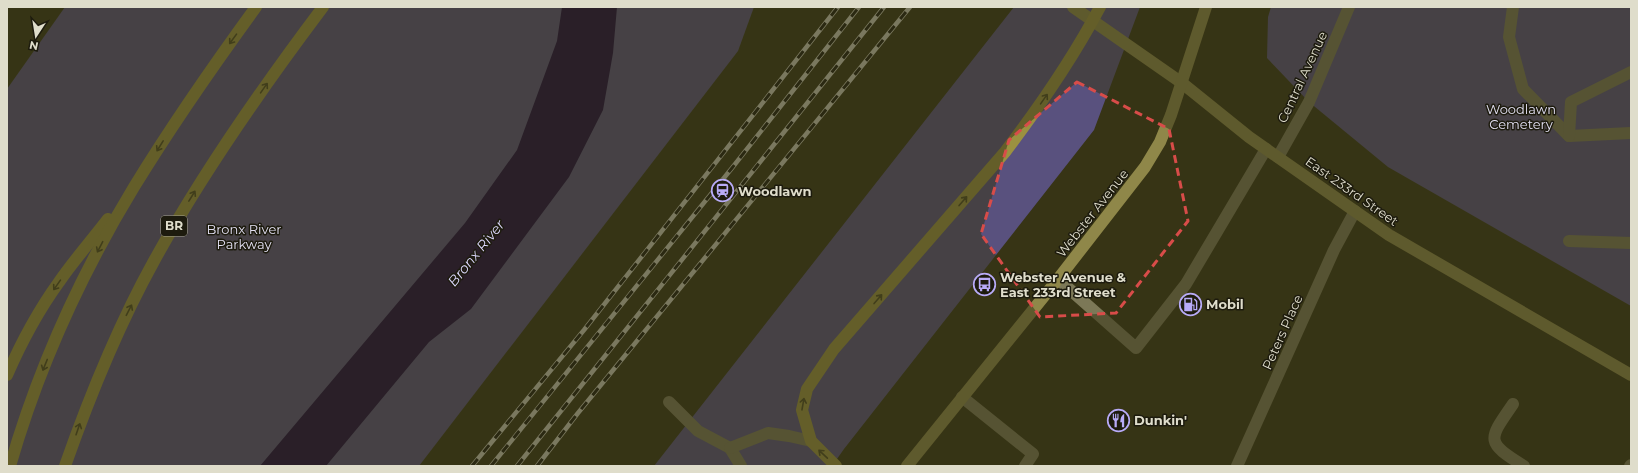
<svg xmlns="http://www.w3.org/2000/svg" width="1638" height="473" font-family="Montserrat,sans-serif">
  <style>
    .green { fill: #59517e }
    .water { fill: #1b063f }
    .lines { fill: none; stroke-linecap: round; stroke-linejoin: round }
    .minor { stroke: #7c7857; stroke-width: 12 }
    .major { stroke: #8f8749; stroke-width: 12 }
    .highway { stroke: #9b9140; stroke-width: 12 }
    .rail-casing { stroke: #cdcbb8; stroke-width: 4.5 }
    .rail { stroke: #1d1b0e; stroke-width: 3; stroke-dasharray: 9; stroke-linecap: butt }
    .oneway { stroke: #4f4a22 }
    .marked { fill: none; stroke: #d84c49; stroke-width: 3; stroke-dasharray: 8 5; stroke-linejoin: round }
    .labels { text-anchor: middle; stroke-width: 3; stroke-linejoin: round; paint-order: stroke }
    .shield { fill: #1d1b0e; stroke: #a5a392; stroke-width: 1 }
    .shield-label { font-size: 12px; font-weight: bold; fill: #dfddcb }
    .street-label { font-size: 13px; fill: #dfddcb; stroke: #1d1b0e }
    .park-label { font-size: 13px; fill: #e4e1f4; stroke: #1d1b0e }
    .poi-label { font-size: 13px; font-weight: bold; fill: #dfddcb; stroke: #1d1b0e; text-anchor: start }
    .water-label { font-size: 14px; font-style: italic; fill: #ddd8fe; stroke: #1d1b0e }
  </style>
  <rect width="100%" height="100%" fill="#373415"/>
  <!-- green -->
  <g class="green">
    <polygon points="65,7 754,7 738,51 419,466 7,466 7,89"/>
    <polygon points="1014,7 1140,7 1094,130 844,449 832,466 654,466"/>
    <polygon points="1271,7 1631,7 1631,306 1388,167 1309,102 1267,58 1268,17"/>
  </g>
  <!-- water -->
  <polygon class="water" points="562,7 617,7 613,53 603,110 569,177 471,309 429,342 326,466 260,466 465,223 517,150 557,41"/>
  <g class="lines">
    <!-- minor -->
    <g class="minor">
      <polyline points="1513,7 1509,37 1523,89 1569,136 1631,133"/>
      <polyline points="1569,136 1571,102 1631,72"/>
      <polyline points="1278,157 1309,102 1349,7"/>
      <polyline points="1569,241 1631,243"/>
      <polyline points="1058,279 1136,348 1186,284 1266,149"/>
      <polyline points="962,397 1033,454 1025,466"/>
      <polyline points="669,402 698,431 730,448 741,466"/>
      <path d="M1513,404C1488,440 1485,442 1524,466"/>
      <polyline points="730,448 768,433 789,436 811,441"/>
      <polyline points="1237,466 1334,250 1355,211"/>
      <polyline points="1630,466 1631,465"/>
    </g>
    <!-- major -->
    <g class="major">
      <polyline points="1073,7 1182,83 1249,137 1389,235 1631,375"/>
      <polyline points="907,466 1058,279 1145,167 1160,142 1171,115 1206,7"/>
    </g>
    <!-- highway -->
    <g class="highway">
      <path d="M7,375C21,343 38,311 59,282C74,260 92,240 108,219"/>
      <path d="M10,466C38,369 81,274 134,187C172,125 213,66 256,7"/>
      <path d="M65,466C90,395 118,326 154,261C203,172 262,88 323,7"/>
      <path d="M836,466L811,441L802,410L807,389L834,349L1005,152C1040,106 1073,58 1100,7"/>
    </g>
    <defs>
      <g id="rail">
        <polyline points="472,466 584,330 838,7"/>
        <polyline points="491,466 732,168 859,7"/>
        <polyline points="517,466 884,7"/>
        <polyline points="537,466 578,413 910,7"/>
      </g>
    </defs>
    <!-- rail casing -->
    <use href="#rail" class="rail-casing"/>
    <!-- rail -->
    <use href="#rail" class="rail"/>
  </g>
  <!-- one-way arrows -->
  <defs><path id="oneway-shaft" d="M-6 0H5M1.5-3L5.5 0L1.5 3" fill="none" stroke-width="1.6" stroke-linecap="round" stroke-linejoin="round"/></defs>
  <g class="oneway">
    <use href="#oneway-shaft" transform="translate(233 39) rotate(126)"/>
    <use href="#oneway-shaft" transform="translate(264 88) rotate(-55)"/>
    <use href="#oneway-shaft" transform="translate(1044 99) rotate(-55)"/>
    <use href="#oneway-shaft" transform="translate(160 146) rotate(122)"/>
    <use href="#oneway-shaft" transform="translate(192 196) rotate(-58)"/>
    <use href="#oneway-shaft" transform="translate(963 201) rotate(-49)"/>
    <use href="#oneway-shaft" transform="translate(100 247) rotate(117)"/>
    <use href="#oneway-shaft" transform="translate(57 285) rotate(125)"/>
    <use href="#oneway-shaft" transform="translate(878 299) rotate(-49)"/>
    <use href="#oneway-shaft" transform="translate(129 310) rotate(-63)"/>
    <use href="#oneway-shaft" transform="translate(45 365) rotate(112)"/>
    <use href="#oneway-shaft" transform="translate(803 404) rotate(-80)"/>
    <use href="#oneway-shaft" transform="translate(78 429) rotate(-71)"/>
    <use href="#oneway-shaft" transform="translate(823 454) rotate(-137)"/>
  </g>
  <!-- marked area -->
  <path d="M0 0H1638V473H0ZM1077,82L1169,129L1188,221L1116,313L1040,317L981,234L1009,140Z" fill="#373415" fill-opacity=".55" fill-rule="evenodd"/>
  <path class="marked" d="M1077,82L1169,129L1188,221L1116,313L1040,317L981,234L1009,140Z"/>
  <!-- icons -->
  <defs>
    <symbol id="station-ring" viewBox="-11 -11 22 22"><circle r="9.5" fill="#1d1b0e" stroke="#b8abf7" stroke-width="1.5"/><path d="M-3-6H3Q5-6 5-4V2Q5 4 3 4L4.5 6H3L1.5 4h-3L-3 6H-4.5L-3 4Q-5 4-5 2V-4Q-5-6-3-6ZM-3.5-4v3h7v-3ZM-3.5 1v1.5H-2V1ZM2 1v1.5H3.5V1Z" fill="#b8abf7"/></symbol>
    <symbol id="bus-ring" viewBox="-11 -11 22 22"><circle r="9.5" fill="#1d1b0e" stroke="#b8abf7" stroke-width="1.5"/><path d="M-5-6H5V4H4V6H2V4H-2V6H-4V4H-5ZM-3.5-4V0h7V-4ZM-3.5 1.2v1.5H-2V1.2ZM2 1.2v1.5H3.5V1.2Z" fill="#b8abf7"/></symbol>
    <symbol id="fuel-ring" viewBox="-11 -11 22 22"><circle r="9.5" fill="#1d1b0e" stroke="#b8abf7" stroke-width="1.5"/><path d="M-5.5-6h7V0h2V4h1.3V-2.5L3-4.5l.8-.8L6-3V5H2.5V1h-1V6h-7ZM-4.2-4.7v3.2H.2V-4.7Z" fill="#b8abf7"/></symbol>
    <symbol id="restaurant-ring" viewBox="-11 -11 22 22"><circle r="9.5" fill="#1d1b0e" stroke="#b8abf7" stroke-width="1.5"/><path d="M-5-6h1v4h1v-4h1v4h1v-4h1v5L-1.5 .5V6h-2V.5L-5-1ZM5-6V6H3V1.5H1.5Q1.5-4 5-6Z" fill="#b8abf7"/></symbol>
  </defs>
  <g fill-rule="evenodd">
    <use href="#station-ring" x="710" y="178" width="25" height="25"/>
    <use href="#bus-ring" x="972" y="272" width="25" height="25"/>
    <use href="#fuel-ring" x="1178" y="292" width="25" height="25"/>
    <use href="#restaurant-ring" x="1106" y="408" width="25" height="25"/>
  </g>
  <g class="labels">
    <!-- shield labels -->
    <rect class="shield" x="161" y="216" width="26" height="20" rx="3"/>
    <g class="shield-label">
      <text x="174" y="230">BR</text>
    </g>
    <!-- street labels -->
    <g class="street-label">
      <text transform="translate(1302 77) rotate(-65)" y="5">Central Avenue</text>
      <text transform="translate(1352 191) rotate(35)" y="5">East 233rd Street</text>
      <text transform="translate(1092 213) rotate(-52)" y="5">Webster Avenue</text>
      <text transform="translate(1282 332) rotate(-66)" y="5">Peters Place</text>
    </g>
    <!-- park labels -->
    <g class="park-label">
      <text x="1521" y="114">Woodlawn<tspan x="1521" dy="15">Cemetery</tspan></text>
      <text x="244" y="234">Bronx River<tspan x="244" dy="15">Parkway</tspan></text>
    </g>
    <!-- poi labels -->
    <g class="poi-label">
      <text x="738" y="196">Woodlawn</text>
      <text x="1000" y="282">Webster Avenue &amp;<tspan x="1000" dy="15">East 233rd Street</tspan></text>
      <text x="1206" y="309">Mobil</text>
      <text x="1134" y="425">Dunkin'</text>
    </g>
    <!-- water labels -->
    <g class="water-label">
      <text transform="translate(476 253) rotate(-51)" y="5">Bronx River</text>
    </g>
  </g>
  <!-- border -->
  <rect width="1638" height="473" fill="none" stroke="#dfddcb" stroke-width="16"/>
  <!-- north arrow -->
  <g transform="translate(36 36) rotate(192)" stroke="#1d1b0e" stroke-width="3" paint-order="stroke">
  <path d="M0-3L7 15L0 10L-7 15Z" fill="#dfddcb"/>
  <text y="-6" font-size="11" font-weight="bold" text-anchor="middle" fill="#dfddcb">N</text>
  </g>
</svg>
